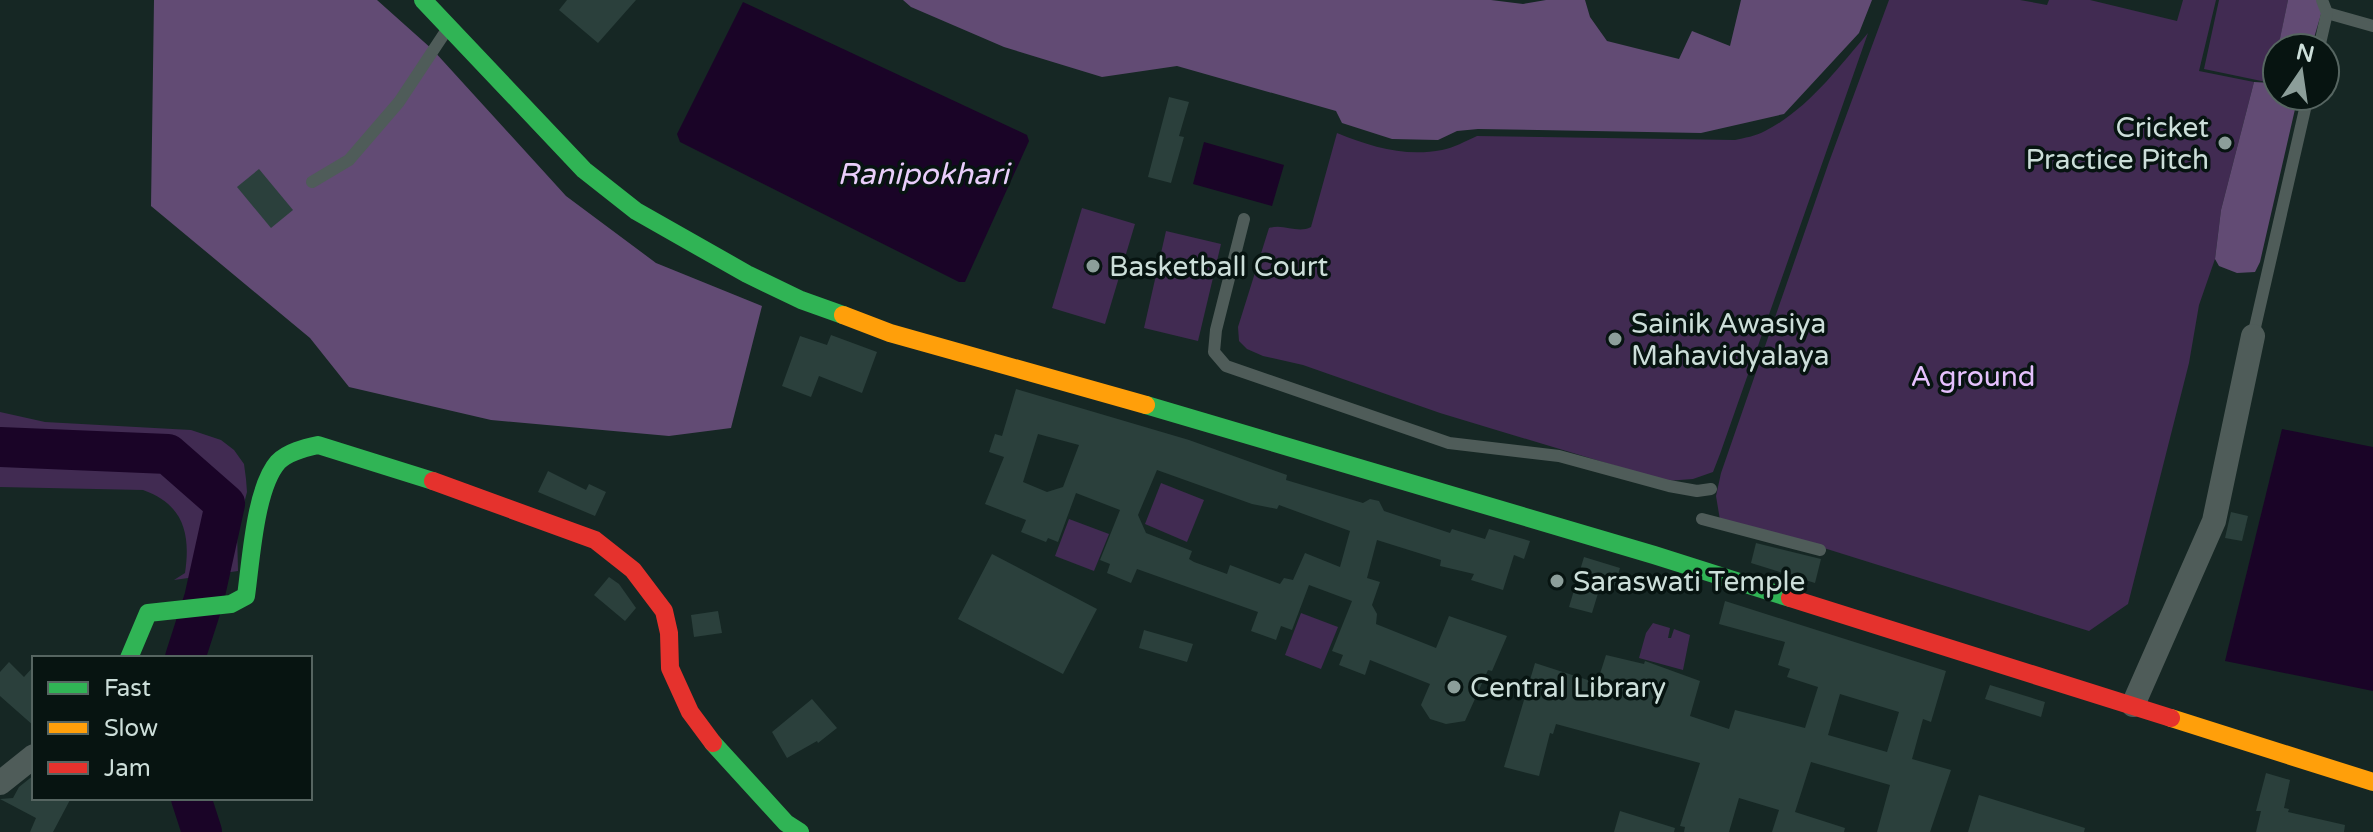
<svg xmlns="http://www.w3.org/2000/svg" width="2373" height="832" font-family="'Varela Round',sans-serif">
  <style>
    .green { fill: #412b52 }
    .forest { fill: #624b74 }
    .water { fill: #1a0427 }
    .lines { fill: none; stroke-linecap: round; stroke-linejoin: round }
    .river { stroke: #1a0427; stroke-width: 40 }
    .building { fill: #2b403c; fill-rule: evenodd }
    .lane { stroke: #4f5c59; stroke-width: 12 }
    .street { stroke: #4f5c59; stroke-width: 24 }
    .fast { stroke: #30b455; stroke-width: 18 }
    .slow { stroke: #ff9f0a; stroke-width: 18 }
    .jam { stroke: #e5322d; stroke-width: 18 }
    .poi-dot { fill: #8c9e9a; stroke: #071411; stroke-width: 3 }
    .labels { text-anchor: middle; stroke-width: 7; stroke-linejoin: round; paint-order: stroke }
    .poi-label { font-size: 28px; fill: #ccded9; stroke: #071411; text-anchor: start }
    .park-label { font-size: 28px; fill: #e5c1fd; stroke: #071411 }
    .water-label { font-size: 30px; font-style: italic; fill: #e9cefb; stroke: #071411 }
  </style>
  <rect width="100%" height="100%" fill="#162724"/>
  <!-- green -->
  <g class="green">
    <polygon points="1889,0 2020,0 2047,5 2049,0 2090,0 2177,21 2183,0 2216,0 2199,71 2254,82 2221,210 2215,259 2199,305 2189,363 2128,604 2089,631 1827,549 1720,520 1716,496 1721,473 1829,162"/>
    <polygon points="2219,0 2288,0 2271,83 2204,69"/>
    <path d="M1868,33L1720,454L1713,472L1693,479L1666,481L1440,413L1303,365L1263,356L1247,349L1239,341L1238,327L1269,228C1284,223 1297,234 1311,227L1337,133C1371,147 1405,157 1442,150C1453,148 1466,141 1477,136L1735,140C1744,138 1756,136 1765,131C1807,110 1838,68 1868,33Z"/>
    <polygon points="1082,208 1135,224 1105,324 1052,308"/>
    <polygon points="1166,231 1221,244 1198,341 1144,328"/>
    <path d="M0,412L45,422L191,430L221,440L234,450L244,464L246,479L247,492L237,530L238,571L174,580L185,573C191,533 183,504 143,490L0,487Z"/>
    <polygon points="1161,483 1204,500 1187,542 1145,524"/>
    <polygon points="1069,519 1109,534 1094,571 1055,556"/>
    <polygon points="1301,613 1338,627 1321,669 1285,655"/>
    <polygon points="1653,623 1670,628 1668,638 1671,638 1674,629 1690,635 1683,670 1639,658 1646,633"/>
  </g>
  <!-- forest -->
  <g class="forest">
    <polygon points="154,0 377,0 433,50 566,196 656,263 762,306 731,428 669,436 491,420 349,387 310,338 151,206"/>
    <polygon points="903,0 1491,0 1523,4 1546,0 1585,0 1590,17 1607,41 1679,59 1692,31 1730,46 1741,0 1872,0 1859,33 1784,114 1701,133 1478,129 1457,131 1438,140 1392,139 1342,123 1336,111 1177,66 1102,77 1004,47 911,7"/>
    <polygon points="2288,0 2321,0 2322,11 2311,48 2278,48"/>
    <polygon points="2277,54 2277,96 2298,96 2260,262 2255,272 2237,273 2219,266 2215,259 2221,210 2254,82 2271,83"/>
  </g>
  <!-- water -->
  <g class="water">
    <polygon points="743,2 1027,135 1029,141 965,282 959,282 680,142 677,134"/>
    <polygon points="1204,142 1284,165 1272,206 1193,184"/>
    <polygon points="2282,429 2373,447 2373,691 2225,661"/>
  </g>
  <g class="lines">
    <!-- river -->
    <g class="river">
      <polyline points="0,447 168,454 225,504 204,599 185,658"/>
      <polyline points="191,798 202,832"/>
    </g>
  </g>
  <!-- building -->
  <g class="building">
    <polygon points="567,0 636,0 598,43 559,10"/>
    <polygon points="1169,97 1189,102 1179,136 1184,137 1171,183 1148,177"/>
    <polygon points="259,169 293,210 271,228 237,187"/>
    <polygon points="831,335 877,352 862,393 819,376 811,397 782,386 800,336 827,345"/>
    <path d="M1016,389L1189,440L1287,475L1286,480L1363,503L1370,499L1379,501L1384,511L1450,533L1452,529L1485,539L1489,529L1530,541L1524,559L1514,555L1503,590L1471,580L1474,574L1440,566L1441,560L1377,540L1367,578L1380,582L1372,605L1377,614L1376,624L1436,648L1449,616L1507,636L1492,671L1488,670L1465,721L1446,724L1430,719L1421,705L1430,684L1370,660L1365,675L1339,665L1343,655L1332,651L1352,601L1309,585L1292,630L1281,626L1276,640L1251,631L1258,612L1137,569L1131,583L1107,573L1110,564L1100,560L1120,510L1076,493L1058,542L1048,538L1046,542L1021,532L1026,520L985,504L1004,457L989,452L995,434L1002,436ZM1038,434L1079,445L1063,487L1047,492L1023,482ZM1157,470L1252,504L1277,509L1279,505L1350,531L1340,567L1305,553L1293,580L1284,578L1280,584L1230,565L1227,574L1194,562L1189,559L1192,551L1146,533L1138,515Z"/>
    <polygon points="548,471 586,490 589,484 606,492 595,516 538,492"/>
    <polygon points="2231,512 2248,516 2242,541 2225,538"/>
    <polygon points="1756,543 1821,559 1815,583 1751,563"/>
    <polygon points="992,554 1097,609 1063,674 958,619"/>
    <polygon points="1584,557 1620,568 1612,594 1599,590 1592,613 1569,607"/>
    <polygon points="609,577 619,584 636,608 625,621 594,595"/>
    <path d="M1725,601L1946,671L1931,722L1923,719L1912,759L1951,770L1930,832H1877L1890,785L1811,762L1795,812L1845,828L1844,832H1772L1779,810L1739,798L1729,832H1684L1685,827L1680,826L1700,763L1556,724L1553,734L1550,733L1539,776L1504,767L1535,663L1597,683L1606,655L1644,664L1645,661L1700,681L1690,716L1729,729L1735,710L1805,728L1818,687L1787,677L1790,669L1778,665L1785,642L1719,624ZM1840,694L1899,712L1887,752L1828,735Z"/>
    <polygon points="718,611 722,633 694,637 691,615"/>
    <polygon points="1144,630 1193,644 1187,662 1139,648"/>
    <polygon points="9,662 24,677 34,666 34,726 0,696 0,672"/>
    <polygon points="1990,685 2045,702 2041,717 1985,699"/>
    <polygon points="812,699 837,728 818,743 817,741 787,758 772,732"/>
    <polygon points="2266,773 2290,780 2284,808 2289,809 2288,812 2345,825 2344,832 2256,832 2261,811 2256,811"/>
    <polygon points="34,775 34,798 71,798 53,832 30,832 36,818 0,799 13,798 19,787"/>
    <polygon points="1979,795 2085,828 2084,832 1968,832"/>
    <polygon points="1620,811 1675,828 1674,832 1614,832"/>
  </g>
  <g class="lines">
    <!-- lane -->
    <g class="lane">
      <polyline points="2327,13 2373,26"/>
      <polyline points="2319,48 2327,13 2322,0"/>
      <polyline points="312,182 349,160 399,102 446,31"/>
      <polyline points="1244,219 1216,330 1214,352 1226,366 1449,443 1559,456 1669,486 1697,491 1711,489"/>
      <polyline points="2253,336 2308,96"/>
      <polyline points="1702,519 1820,550"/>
    </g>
    <!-- street -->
    <g class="street">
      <polyline points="2133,705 2214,521 2253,336"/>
      <polyline points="0,783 34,756"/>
    </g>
    <!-- fast -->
    <g class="fast">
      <polyline points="423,0 584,170 636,211 747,274 801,300 843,315"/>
      <polyline points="1146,405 1654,555 1790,598"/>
      <path d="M129,658L148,613L231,604L246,596C251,561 255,488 278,462C288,452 304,448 318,445L433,481"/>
      <polyline points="713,743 786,823 800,832"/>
    </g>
    <!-- slow -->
    <g class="slow">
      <polyline points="843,315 890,333 1146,405"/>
      <polyline points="2171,718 2373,782"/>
    </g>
    <!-- jam -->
    <g class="jam">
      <polyline points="433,481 595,540 633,570 664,611 669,633 670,668 690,712 713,743"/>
      <polyline points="1790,598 2171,718"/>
    </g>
  </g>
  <!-- markers -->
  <g class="poi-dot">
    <circle cx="2225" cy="143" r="8"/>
    <circle cx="1093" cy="266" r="8"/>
    <circle cx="1615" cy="339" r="8"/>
    <circle cx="1557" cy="581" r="8"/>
    <circle cx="1454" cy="687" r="8"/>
  </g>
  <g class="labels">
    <!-- poi labels -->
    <g class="poi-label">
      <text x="2209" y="137" text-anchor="end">Cricket<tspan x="2209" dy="32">Practice Pitch</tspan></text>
      <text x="1109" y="276">Basketball Court</text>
      <text x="1631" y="333">Sainik Awasiya<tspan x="1631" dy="32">Mahavidyalaya</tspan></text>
      <text x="1573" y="591">Saraswati Temple</text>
      <text x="1470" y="697">Central Library</text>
    </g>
    <!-- park labels -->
    <g class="park-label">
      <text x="1973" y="386">A ground</text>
    </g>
    <!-- water labels -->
    <g class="water-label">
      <text x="923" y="184">Ranipokhari</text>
    </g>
  </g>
  <!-- legend -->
  <rect x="32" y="656" width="280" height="144" fill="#071411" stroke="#566561" stroke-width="2"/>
  <rect x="48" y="682" width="40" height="12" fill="#30b455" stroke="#566561" stroke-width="2"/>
  <text x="104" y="696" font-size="24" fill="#ccded9">Fast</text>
  <rect x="48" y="722" width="40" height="12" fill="#ff9f0a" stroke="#566561" stroke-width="2"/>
  <text x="104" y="736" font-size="24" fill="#ccded9">Slow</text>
  <rect x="48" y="762" width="40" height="12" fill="#e5322d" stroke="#566561" stroke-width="2"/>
  <text x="104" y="776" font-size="24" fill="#ccded9">Jam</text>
  <!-- north arrow -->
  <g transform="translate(2301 72) rotate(13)"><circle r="38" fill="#071411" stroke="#566561" stroke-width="2"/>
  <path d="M0-6L14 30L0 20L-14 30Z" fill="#8c9e9a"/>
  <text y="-12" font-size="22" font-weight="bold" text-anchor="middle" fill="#ccded9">N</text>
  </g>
</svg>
